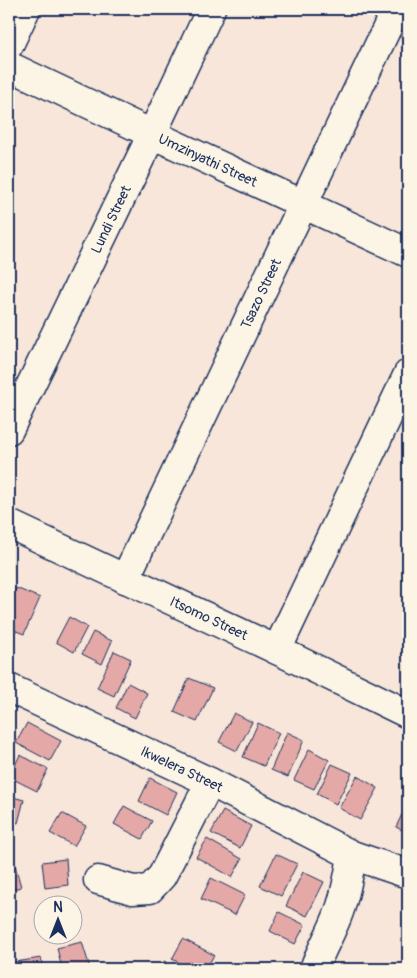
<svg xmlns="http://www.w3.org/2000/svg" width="417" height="978" font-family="Pangolin,sans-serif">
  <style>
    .building { fill: #e4a9a7; stroke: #1b2f5e }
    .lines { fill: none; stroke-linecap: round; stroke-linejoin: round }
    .minor-casing { stroke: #1b2f5e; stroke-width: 31 }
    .minor { stroke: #fcf5e5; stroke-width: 28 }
    .labels { text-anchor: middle; stroke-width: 4; stroke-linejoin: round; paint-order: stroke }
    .street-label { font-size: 14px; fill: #1b2f5e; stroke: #fcf5e5 }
  </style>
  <rect width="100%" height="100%" fill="#f7e6d9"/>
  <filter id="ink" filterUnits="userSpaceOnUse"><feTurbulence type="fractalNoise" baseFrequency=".02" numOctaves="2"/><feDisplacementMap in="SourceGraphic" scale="10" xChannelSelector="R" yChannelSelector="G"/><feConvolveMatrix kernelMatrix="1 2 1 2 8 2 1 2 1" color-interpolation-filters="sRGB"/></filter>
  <g filter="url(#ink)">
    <!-- building -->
    <g class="building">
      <polygon points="16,588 40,598 24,634 9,628 9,605"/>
      <polygon points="69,617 87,627 74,652 56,642"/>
      <polygon points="93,632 112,641 102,664 82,654"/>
      <polygon points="114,651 131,659 114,696 97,688"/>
      <polygon points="189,678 213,688 197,722 174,712"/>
      <polygon points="128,683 147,693 135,718 116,708"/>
      <polygon points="234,713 252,722 237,751 219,742"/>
      <polygon points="27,723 61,741 50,761 16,743"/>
      <polygon points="258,723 279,733 264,766 243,757"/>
      <polygon points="287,732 304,740 288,777 271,770"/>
      <polygon points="309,749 329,760 314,789 294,780"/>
      <polygon points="20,755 48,769 37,791 9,777"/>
      <polygon points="332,764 352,773 336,804 317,794"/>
      <polygon points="357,776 378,788 360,820 339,808"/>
      <polygon points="150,778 177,792 166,815 139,801"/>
      <polygon points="9,796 24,800 18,823 9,821"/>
      <polygon points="408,802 408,833 396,827"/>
      <polygon points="124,806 152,821 142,839 114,824"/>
      <polygon points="223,811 251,826 240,848 211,833"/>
      <polygon points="62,813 86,826 74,846 50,833"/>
      <polygon points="207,839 242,859 232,877 196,857"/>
      <polygon points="276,854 297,864 281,896 260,886"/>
      <polygon points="66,859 68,885 45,888 42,862"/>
      <polygon points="15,865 21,887 9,890 9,867"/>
      <polygon points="303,872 324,882 307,916 286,906"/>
      <polygon points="211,878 245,895 235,915 201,899"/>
      <polygon points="279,912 305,925 295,944 270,931"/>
      <polygon points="183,939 214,955 206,969 192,969 172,959"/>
      <polygon points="82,942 90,968 83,969 62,969 57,948"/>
      <polygon points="41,958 43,969 9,969 9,963"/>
      <polygon points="165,961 169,969 152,969"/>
    </g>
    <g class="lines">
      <defs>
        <g id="minor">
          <polyline points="9,45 26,9"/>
          <path id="s1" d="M9,66L152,134L408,253"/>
          <path id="s2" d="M9,430L152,134L211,9"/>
          <path id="s3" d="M9,524L277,650L408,714"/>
          <path id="s4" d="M125,579L396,9"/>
          <polyline points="277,650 408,374"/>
          <path id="s5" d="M9,688L210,782L352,855L408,874"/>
          <polyline points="98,880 133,890 150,889 162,876 210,782"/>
          <path d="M314,969C321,949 332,932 339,912C346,893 349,875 352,855"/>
        </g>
      </defs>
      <!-- minor casing -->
      <use href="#minor" class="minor-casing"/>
      <!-- minor -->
      <use href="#minor" class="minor"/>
    </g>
  </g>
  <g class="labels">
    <!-- street labels -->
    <g class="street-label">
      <text dy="5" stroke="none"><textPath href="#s1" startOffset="220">Umzinyathi Street</textPath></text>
      <text dy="5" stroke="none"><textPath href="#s2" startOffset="234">Lundi Street</textPath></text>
      <text dy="5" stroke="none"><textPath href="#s4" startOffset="316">Tsazo Street</textPath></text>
      <text dy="5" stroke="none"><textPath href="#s3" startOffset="221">Itsomo Street</textPath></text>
      <text dy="5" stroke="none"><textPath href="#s5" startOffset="191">Ikwelera Street</textPath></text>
    </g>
  </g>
  <!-- margin -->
  <rect width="417" height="978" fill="none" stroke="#fcf5e5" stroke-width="30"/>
  <rect x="15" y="15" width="387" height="948" fill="none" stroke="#1b2f5e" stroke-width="2" filter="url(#ink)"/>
  <!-- north arrow -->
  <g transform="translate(58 920)"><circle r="24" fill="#fcf5e5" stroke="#a2a6af"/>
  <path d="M0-4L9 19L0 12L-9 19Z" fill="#1b2f5e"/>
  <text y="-8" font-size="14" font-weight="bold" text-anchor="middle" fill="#1b2f5e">N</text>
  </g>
</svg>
